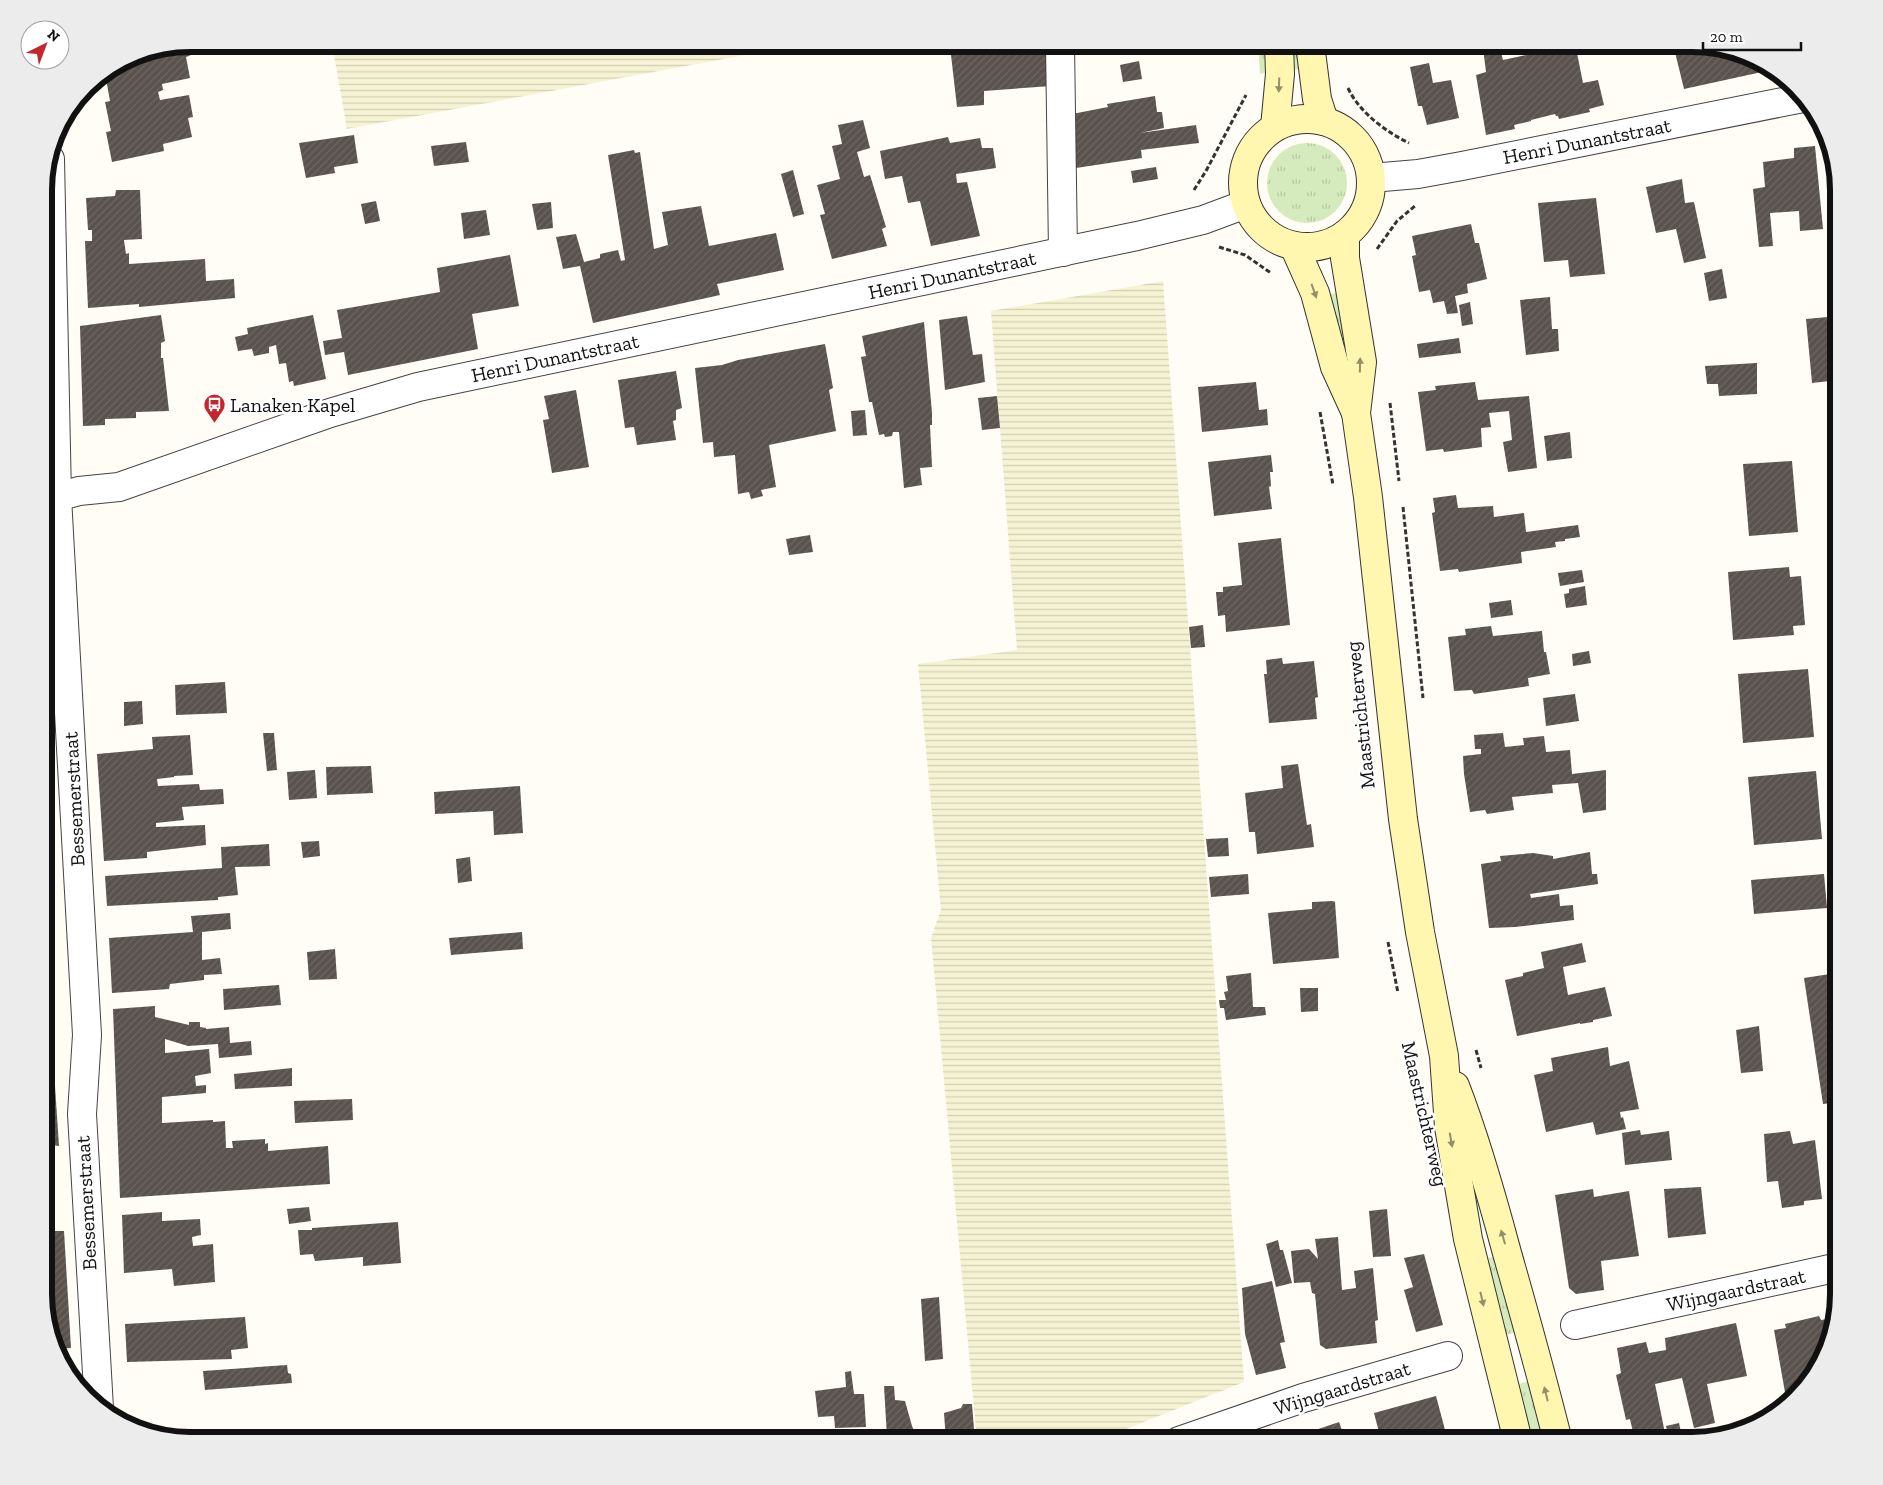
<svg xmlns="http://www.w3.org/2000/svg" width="1883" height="1485" font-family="'Zilla Slab',serif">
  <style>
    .farmland { fill: url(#farmland-rules) }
    .grass { fill: url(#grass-tufts) }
    .building { fill: url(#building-hatch) }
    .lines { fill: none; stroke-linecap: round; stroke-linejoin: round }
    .minor-casing { stroke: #444; stroke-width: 30 }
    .secondary-casing { stroke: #333; stroke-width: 30 }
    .path { stroke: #333; stroke-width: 3; stroke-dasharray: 5 2.5; stroke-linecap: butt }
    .minor { stroke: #fff; stroke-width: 28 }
    .secondary { stroke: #fff6b0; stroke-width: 28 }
    .oneway { fill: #948f68 }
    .labels { text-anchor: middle; stroke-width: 5; stroke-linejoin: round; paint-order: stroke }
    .street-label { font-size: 20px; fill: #111; stroke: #fff }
    .poi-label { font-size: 20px; fill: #111; stroke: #fff; text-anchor: start }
    .rim { fill: none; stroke: #111; stroke-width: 6 }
  </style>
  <defs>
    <pattern id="farmland-rules" width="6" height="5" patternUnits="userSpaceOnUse" patternTransform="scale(1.25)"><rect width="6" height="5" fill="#f6f3d4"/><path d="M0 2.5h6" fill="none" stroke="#d2cfb5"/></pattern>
    <pattern id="grass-tufts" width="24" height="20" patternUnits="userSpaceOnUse" patternTransform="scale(1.25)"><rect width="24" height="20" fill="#d5ebbd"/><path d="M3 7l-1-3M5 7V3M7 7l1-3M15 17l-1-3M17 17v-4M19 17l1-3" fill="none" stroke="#b6c8a1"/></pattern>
    <pattern id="building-hatch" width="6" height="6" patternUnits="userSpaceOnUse" patternTransform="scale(1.25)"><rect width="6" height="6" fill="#5a524d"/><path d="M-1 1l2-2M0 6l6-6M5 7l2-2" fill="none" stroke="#6d6662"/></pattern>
  </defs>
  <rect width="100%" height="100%" fill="#fffdf5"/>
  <!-- farmland -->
  <g class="farmland">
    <polygon points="332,44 804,44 347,129"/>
    <polygon points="1163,281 1244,1382 1096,1441 977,1441 931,938 941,910 918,664 1017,650 991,311"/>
  </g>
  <!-- grass -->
  <g class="grass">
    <polygon points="1258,44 1267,44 1269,72 1260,74"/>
    <polygon points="1287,44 1298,44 1301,69 1290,70"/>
    <circle cx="1307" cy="183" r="40"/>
    <polygon points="1337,293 1349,350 1341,351 1326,295"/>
    <polygon points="1499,1255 1518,1332 1500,1336 1481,1260"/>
    <polygon points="1531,1381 1547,1441 1528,1441 1513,1385"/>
  </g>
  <!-- building -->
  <g class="building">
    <polygon points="189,44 191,55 186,57 190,78 162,84 163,90 158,92 160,100 189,95 193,117 188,118 192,137 163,144 164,151 112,162 106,132 111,131 105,102 110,101 105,73 135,55"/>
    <polygon points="1440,44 1473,44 1474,46 1442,53"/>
    <polygon points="1543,44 1577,44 1577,47 1576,48 1583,83 1598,80 1604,105 1589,109 1590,112 1559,119 1558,116 1556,116 1555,114 1531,120 1531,121 1514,125 1515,129 1486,135 1476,75 1486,72 1483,48 1499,45 1503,60 1544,51"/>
    <polygon points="1673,44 1693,44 1740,52 1771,70 1684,89"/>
    <polygon points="1049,50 1051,86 984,91 984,105 957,107 951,55"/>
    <polygon points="1139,61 1142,79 1123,82 1120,65"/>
    <polygon points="1429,63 1433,83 1451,80 1459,118 1427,125 1422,106 1418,106 1410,67"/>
    <polygon points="1155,96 1157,112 1162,112 1164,128 1140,133 1196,125 1199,143 1141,150 1142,158 1076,168 1072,114 1108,107 1107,104"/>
    <polygon points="863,120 870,148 857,152 864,177 870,175 886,227 882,229 887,246 832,259 820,215 825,214 817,185 840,179 832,146 842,144 838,125"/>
    <polygon points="354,135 358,163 334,167 335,173 306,178 299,143"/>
    <polygon points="948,137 950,143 980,138 982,148 993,148 996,168 956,174 957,183 967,182 980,236 931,246 920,201 908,203 902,176 885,179 880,151"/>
    <polygon points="466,142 469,162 434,166 431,146"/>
    <polygon points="1815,146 1823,229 1800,231 1799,211 1770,213 1773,246 1759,247 1753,189 1765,187 1763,162 1794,158 1794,148"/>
    <polygon points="634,150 635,153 640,152 654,249 668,245 662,212 701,206 709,246 776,233 784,270 717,284 720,295 593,323 580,266 563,269 556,237 576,234 584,262 600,258 600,254 618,250 621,261 625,260 608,155"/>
    <polygon points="1156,167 1158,179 1133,183 1131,171"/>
    <polygon points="793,170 804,214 793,217 781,174"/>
    <polygon points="1682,179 1685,203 1694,202 1706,258 1684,263 1676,229 1656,233 1646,187"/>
    <polygon points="116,190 140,190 142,239 124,240 126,254 129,253 129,264 205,259 206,281 234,279 235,298 139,307 139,304 88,308 85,241 92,241 92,230 88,230 86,198 115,196"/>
    <polygon points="1596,198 1605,274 1570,277 1568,260 1544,262 1538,203"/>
    <polygon points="376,201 380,221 365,224 361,204"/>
    <polygon points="551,202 553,228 537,230 532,204"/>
    <polygon points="486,210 490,235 464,239 461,213"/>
    <polygon points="1471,224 1475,243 1479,243 1487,279 1467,284 1468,293 1455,296 1458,313 1447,314 1444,301 1433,303 1430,290 1419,292 1412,256 1416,255 1412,236"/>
    <polygon points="510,255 519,306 472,314 478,349 348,375 344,352 325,355 323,341 342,338 337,310 440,292 437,268"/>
    <polygon points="1722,269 1727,298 1709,301 1704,273"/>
    <polygon points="1550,297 1552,329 1558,329 1559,351 1526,355 1520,300"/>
    <polygon points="1470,302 1473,324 1462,326 1459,305"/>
    <polygon points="161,315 165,341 161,343 161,358 163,358 169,411 136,412 136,418 105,419 105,425 83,426 80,326"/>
    <polygon points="313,315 326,379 294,386 293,381 289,382 286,363 279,364 276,345 269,347 269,353 254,356 252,349 238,351 235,337 248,334 247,328"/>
    <polygon points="967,316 973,355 982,354 985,382 945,390 939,320"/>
    <polygon points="1839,316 1839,380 1812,383 1806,319"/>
    <polygon points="924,322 932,413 932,425 930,425 932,467 920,468 922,485 904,488 899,432 893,432 892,436 885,437 884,434 879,435 872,402 869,402 861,357 866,356 862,336"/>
    <polygon points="1459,338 1461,353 1419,358 1417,344"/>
    <polygon points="825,344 833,388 829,390 836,431 769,445 776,487 761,490 763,496 751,499 749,492 738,494 735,455 714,457 713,442 703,443 695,368 722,365 738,360"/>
    <polygon points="1757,363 1757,394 1719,396 1718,384 1707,384 1705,366"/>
    <polygon points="676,371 682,408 676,410 676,420 673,421 676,440 637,445 634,427 625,428 618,380"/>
    <polygon points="1256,382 1259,410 1267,409 1268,425 1202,432 1198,387"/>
    <polygon points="1475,382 1478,400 1529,396 1537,468 1508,472 1503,442 1512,440 1509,411 1489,413 1491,427 1481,428 1482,447 1444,452 1443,449 1426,451 1418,392 1436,390 1435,386"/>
    <polygon points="576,390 589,467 552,473 543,420 549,419 544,396"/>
    <polygon points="997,396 1000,428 982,430 978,398"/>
    <polygon points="865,410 867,435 853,436 851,411"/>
    <polygon points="1570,432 1572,458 1547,461 1544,436"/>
    <polygon points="1271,455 1273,472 1270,472 1271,486 1269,487 1272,509 1214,516 1208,462"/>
    <polygon points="1792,461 1798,532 1749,536 1743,464"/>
    <polygon points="1456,495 1458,508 1493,506 1494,517 1524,513 1526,532 1578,525 1580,537 1565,539 1565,541 1555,542 1556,547 1521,552 1522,563 1459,572 1458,569 1440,571 1432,513 1435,512 1433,498"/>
    <polygon points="810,535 813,552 789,555 786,539"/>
    <polygon points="1281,538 1290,625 1226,632 1225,615 1218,616 1216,592 1223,592 1223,587 1242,585 1238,543"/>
    <polygon points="1789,567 1790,577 1801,576 1805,625 1793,626 1794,635 1733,640 1728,572"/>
    <polygon points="1582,570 1584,582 1560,586 1558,573"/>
    <polygon points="1585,586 1587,605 1566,608 1564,594 1569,593 1569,589"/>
    <polygon points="1511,600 1513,615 1491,618 1489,603"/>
    <polygon points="1203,625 1205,647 1191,648 1189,627"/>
    <polygon points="1491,626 1493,636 1542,631 1544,652 1546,652 1550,674 1528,678 1529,686 1474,694 1472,690 1454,691 1448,637 1466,635 1465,629"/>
    <polygon points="1589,651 1591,663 1573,666 1572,654"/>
    <polygon points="1282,658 1283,664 1314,661 1318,697 1315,698 1317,719 1269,723 1264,674 1267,674 1266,660"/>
    <polygon points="1808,669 1814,737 1743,743 1738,674"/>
    <polygon points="225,682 227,713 176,715 175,685"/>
    <polygon points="1575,694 1579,721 1546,726 1543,698"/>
    <polygon points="142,701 143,724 124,726 124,702"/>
    <polygon points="263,733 274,733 277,770 267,771"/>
    <polygon points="1503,733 1505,747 1524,745 1523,738 1544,736 1546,752 1570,750 1572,774 1606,770 1606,810 1583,813 1578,783 1552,785 1553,793 1512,797 1514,810 1487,814 1485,810 1470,812 1464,774 1463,756 1481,754 1481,749 1475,749 1474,735"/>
    <polygon points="190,735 193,775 174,776 174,777 157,779 158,786 199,784 200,790 223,789 224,804 182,807 184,820 156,823 156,827 205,825 206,845 147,852 147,858 104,861 97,754 153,749 152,737"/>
    <polygon points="1298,764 1307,825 1311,824 1314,847 1257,854 1255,832 1249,832 1245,793 1283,788 1281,766"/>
    <polygon points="371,766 373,793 327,795 326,767"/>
    <polygon points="315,770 317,798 289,800 287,772"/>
    <polygon points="1816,771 1822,839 1754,845 1748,777"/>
    <polygon points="520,786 523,833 494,835 493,811 435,814 434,792"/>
    <polygon points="1228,838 1229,856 1208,857 1206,839"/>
    <polygon points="319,841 320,856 303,858 301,842"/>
    <polygon points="269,844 270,866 235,867 238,895 218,897 218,900 107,906 105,876 222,868 221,847"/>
    <polygon points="1590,852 1592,874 1597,874 1598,884 1530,894 1531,898 1559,894 1560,906 1573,905 1574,920 1515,927 1489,928 1481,864 1501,861 1500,856 1533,853 1553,856 1553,859"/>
    <polygon points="470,857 472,881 458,883 456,859"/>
    <polygon points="1248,874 1249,894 1211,897 1209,877"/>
    <polygon points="1824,874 1827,908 1754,914 1751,880"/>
    <polygon points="1333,901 1335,902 1339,958 1273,964 1268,913 1312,909 1312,902"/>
    <polygon points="230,913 231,929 202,932 202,960 220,958 222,974 204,975 204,980 170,984 169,989 112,993 109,938 193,932 191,916"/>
    <polygon points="522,932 523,949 451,955 449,938"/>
    <polygon points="1582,943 1586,962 1563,967 1568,995 1605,987 1612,1016 1593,1020 1593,1022 1580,1024 1580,1023 1517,1036 1505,980 1523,976 1523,973 1544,968 1541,952"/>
    <polygon points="335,949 337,979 309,980 307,952"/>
    <polygon points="1251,973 1253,1007 1265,1007 1266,1015 1226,1020 1224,1008 1220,1008 1219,1000 1226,1000 1224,992 1228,991 1226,976"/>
    <polygon points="1830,974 1839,1025 1839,1102 1823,1104 1804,978"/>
    <polygon points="279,985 281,1005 224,1010 223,989"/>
    <polygon points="1300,988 1318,988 1318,1011 1301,1012"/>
    <polygon points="155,1006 155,1017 189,1025 189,1022 200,1022 200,1027 206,1028 206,1029 229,1027 230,1043 251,1041 252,1055 219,1058 218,1044 188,1046 165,1039 165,1053 209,1049 211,1073 195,1076 196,1086 206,1085 206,1093 162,1097 162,1123 213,1120 213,1122 225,1121 226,1148 233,1148 232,1141 265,1139 265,1144 268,1143 268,1151 328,1146 330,1184 120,1198 113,1009"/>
    <polygon points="1759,1026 1763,1071 1741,1073 1736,1030"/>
    <polygon points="1608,1047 1610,1066 1629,1061 1639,1109 1620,1112 1621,1118 1623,1117 1626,1129 1596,1135 1593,1122 1546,1132 1534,1075 1553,1071 1551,1058"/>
    <polygon points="292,1068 292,1086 235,1089 234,1074"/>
    <polygon points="44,1086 55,1086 59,1146 44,1144"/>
    <polygon points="352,1099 353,1120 295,1123 294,1101"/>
    <polygon points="1640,1130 1641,1135 1669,1131 1672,1160 1625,1165 1622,1133"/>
    <polygon points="1790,1131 1793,1144 1815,1140 1822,1199 1804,1201 1804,1205 1782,1208 1778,1181 1767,1182 1764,1134"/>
    <polygon points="1701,1187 1706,1234 1668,1238 1664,1189"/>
    <polygon points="1593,1189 1594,1197 1629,1191 1639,1256 1601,1261 1604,1290 1576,1294 1569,1288 1555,1195"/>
    <polygon points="309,1207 311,1221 289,1224 287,1209"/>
    <polygon points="1387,1209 1391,1256 1373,1257 1369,1211"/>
    <polygon points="162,1212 162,1221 200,1219 201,1235 192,1237 193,1246 213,1244 215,1282 174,1286 172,1269 124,1273 122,1215"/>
    <polygon points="398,1222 401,1263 363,1266 363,1257 315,1261 313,1254 300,1255 298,1230 312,1230 312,1228"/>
    <polygon points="44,1231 64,1231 71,1348 56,1349 44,1304"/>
    <polygon points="1338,1237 1342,1290 1356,1288 1354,1271 1373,1268 1378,1320 1375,1321 1377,1343 1326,1349 1320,1345 1315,1294 1312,1293 1310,1282 1294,1283 1291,1251 1309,1249 1318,1259 1315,1239"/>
    <polygon points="1278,1240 1280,1250 1283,1250 1292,1283 1276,1287 1266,1244"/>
    <polygon points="1424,1254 1443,1325 1416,1332 1404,1290 1413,1287 1404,1258"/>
    <polygon points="1272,1281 1285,1342 1280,1343 1286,1368 1256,1375 1245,1334 1242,1288"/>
    <polygon points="939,1297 943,1359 925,1361 921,1299"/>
    <polygon points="1819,1316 1821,1320 1833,1318 1834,1325 1831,1342 1803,1391 1797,1396 1786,1398 1774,1330 1786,1328 1785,1324"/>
    <polygon points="245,1317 248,1348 231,1350 232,1359 127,1362 125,1324"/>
    <polygon points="1736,1323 1747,1376 1707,1384 1715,1423 1694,1428 1682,1378 1655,1384 1666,1438 1653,1441 1635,1441 1630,1419 1626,1420 1616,1375 1621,1373 1617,1348 1646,1342 1649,1353 1666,1350 1665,1338"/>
    <polygon points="72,1363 73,1378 62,1364"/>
    <polygon points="287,1365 288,1373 291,1374 292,1383 205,1390 203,1371"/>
    <polygon points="851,1371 854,1394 864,1394 866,1427 835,1428 834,1416 818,1417 815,1391 846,1387 845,1372"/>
    <polygon points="884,1386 894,1386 895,1400 905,1401 912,1426 919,1441 876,1441 887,1437"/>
    <polygon points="1436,1396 1448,1441 1374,1441 1373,1438 1380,1436 1374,1413"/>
    <polygon points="963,1404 972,1404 975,1441 946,1441 944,1413 961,1408"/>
    <polygon points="1339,1422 1346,1441 1283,1441"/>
    <polygon points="1679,1423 1683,1441 1670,1441 1666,1426"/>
    <polygon points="187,1432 188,1441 151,1435 151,1434"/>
    <polygon points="349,1432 350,1441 323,1441 322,1434"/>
    <polygon points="675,1432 675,1441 651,1441 651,1433"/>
    <polygon points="758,1433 759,1441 743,1441 742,1434"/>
  </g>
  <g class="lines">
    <defs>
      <g id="minor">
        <polyline points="1060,44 1063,252"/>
        <polyline points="50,159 57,497 87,1035 82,1114 99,1408"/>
        <polyline points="1371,178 1418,174 1462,166 1803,98"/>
        <polyline points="57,497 79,491 119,487 330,413 418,387 1137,236 1203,220 1246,204"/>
        <polyline points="1575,1325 1839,1267"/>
        <polyline points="1179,1441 1303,1398 1448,1356"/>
      </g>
      <g id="secondary">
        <polyline points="1310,44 1317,99 1324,121"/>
        <circle cx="1307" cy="183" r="64"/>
        <polyline points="1275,127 1280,74 1279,44"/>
        <polyline points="1345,235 1345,258 1362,362 1356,413 1368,497 1403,819 1420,932 1444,1056 1449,1127 1468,1239 1518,1441"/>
        <polyline points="1294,246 1315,293 1335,367 1356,413"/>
        <path d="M1455,1086C1476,1140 1492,1197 1507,1253C1525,1316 1542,1378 1558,1441"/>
      </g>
    </defs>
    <!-- minor casing -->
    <use href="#minor" class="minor-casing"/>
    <!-- secondary casing -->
    <use href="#secondary" class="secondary-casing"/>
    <!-- path -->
    <g class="path">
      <path d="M1348,88C1359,112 1386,132 1409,143"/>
      <polyline points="1194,190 1206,171 1246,95"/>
      <polyline points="1219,247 1245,255 1271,273"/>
      <polyline points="1377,249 1397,221 1415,206"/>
      <polyline points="1390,403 1399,481"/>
      <polyline points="1320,412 1333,485"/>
      <polyline points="1403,507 1423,698"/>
      <polyline points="1359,719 1364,765"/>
      <polyline points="1388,942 1398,993"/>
      <polyline points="1476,1050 1481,1068"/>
    </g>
    <!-- minor -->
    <use href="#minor" class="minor"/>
    <!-- secondary -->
    <use href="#secondary" class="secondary"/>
  </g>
  <!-- one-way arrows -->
  <defs><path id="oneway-solid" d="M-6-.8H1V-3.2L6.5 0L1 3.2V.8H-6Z" transform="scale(1.25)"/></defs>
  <g class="oneway">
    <use href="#oneway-solid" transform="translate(1279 85) rotate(92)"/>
    <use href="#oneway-solid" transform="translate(1314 291) rotate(70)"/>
    <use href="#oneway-solid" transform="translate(1360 365) rotate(-89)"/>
    <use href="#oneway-solid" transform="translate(1451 1140) rotate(80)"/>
    <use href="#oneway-solid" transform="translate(1503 1237) rotate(-106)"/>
    <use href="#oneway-solid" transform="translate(1482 1299) rotate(77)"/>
    <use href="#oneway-solid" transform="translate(1546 1394) rotate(-104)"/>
  </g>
  <!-- icons -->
  <defs>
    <symbol id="bus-pin" viewBox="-11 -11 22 30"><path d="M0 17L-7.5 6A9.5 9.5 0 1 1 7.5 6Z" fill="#c4262e" stroke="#fff"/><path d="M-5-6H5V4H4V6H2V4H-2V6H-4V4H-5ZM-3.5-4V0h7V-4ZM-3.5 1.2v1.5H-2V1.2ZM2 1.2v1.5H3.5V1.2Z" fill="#fff"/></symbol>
  </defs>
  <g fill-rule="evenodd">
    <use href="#bus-pin" x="202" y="392" width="25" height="34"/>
  </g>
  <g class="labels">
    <!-- street labels -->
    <g class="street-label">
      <text transform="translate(1587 141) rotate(-11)" y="7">Henri Dunantstraat</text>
      <text transform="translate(952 275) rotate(-12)" y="7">Henri Dunantstraat</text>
      <text transform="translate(555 358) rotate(-12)" y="7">Henri Dunantstraat</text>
      <text transform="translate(1360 715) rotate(-96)" y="7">Maastrichterweg</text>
      <text transform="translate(74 799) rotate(-93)" y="7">Bessemerstraat</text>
      <text transform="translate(1425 1114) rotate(77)" y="7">Maastrichterweg</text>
      <text transform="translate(86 1203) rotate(-93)" y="7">Bessemerstraat</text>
      <text transform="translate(1736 1290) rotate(-12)" y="7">Wijngaardstraat</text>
      <text transform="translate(1342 1388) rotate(-17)" y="7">Wijngaardstraat</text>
    </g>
    <!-- poi labels -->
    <g class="poi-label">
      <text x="230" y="412">Lanaken Kapel</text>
    </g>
  </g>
  <!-- crop -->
  <path d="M0 0H1883V1485H0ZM190 52H1692A138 138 0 0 1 1830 190V1294A138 138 0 0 1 1692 1432H190A138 138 0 0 1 52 1294V190A138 138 0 0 1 190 52Z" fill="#ececec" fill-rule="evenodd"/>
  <path class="rim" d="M190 52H1692A138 138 0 0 1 1830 190V1294A138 138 0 0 1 1692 1432H190A138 138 0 0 1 52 1294V190A138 138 0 0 1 190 52Z"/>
  <!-- north arrow -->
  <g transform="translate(45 45) rotate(42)"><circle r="24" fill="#ffffff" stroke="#a0a0a0"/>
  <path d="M0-4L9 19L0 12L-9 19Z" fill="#c4262e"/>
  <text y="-8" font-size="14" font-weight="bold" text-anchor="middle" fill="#111111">N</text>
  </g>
  <!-- scale -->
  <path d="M1703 42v8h98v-8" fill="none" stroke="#111111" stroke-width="2.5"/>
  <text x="1710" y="42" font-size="15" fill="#111111" stroke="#ffffff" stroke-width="4" paint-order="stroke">20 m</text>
</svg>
